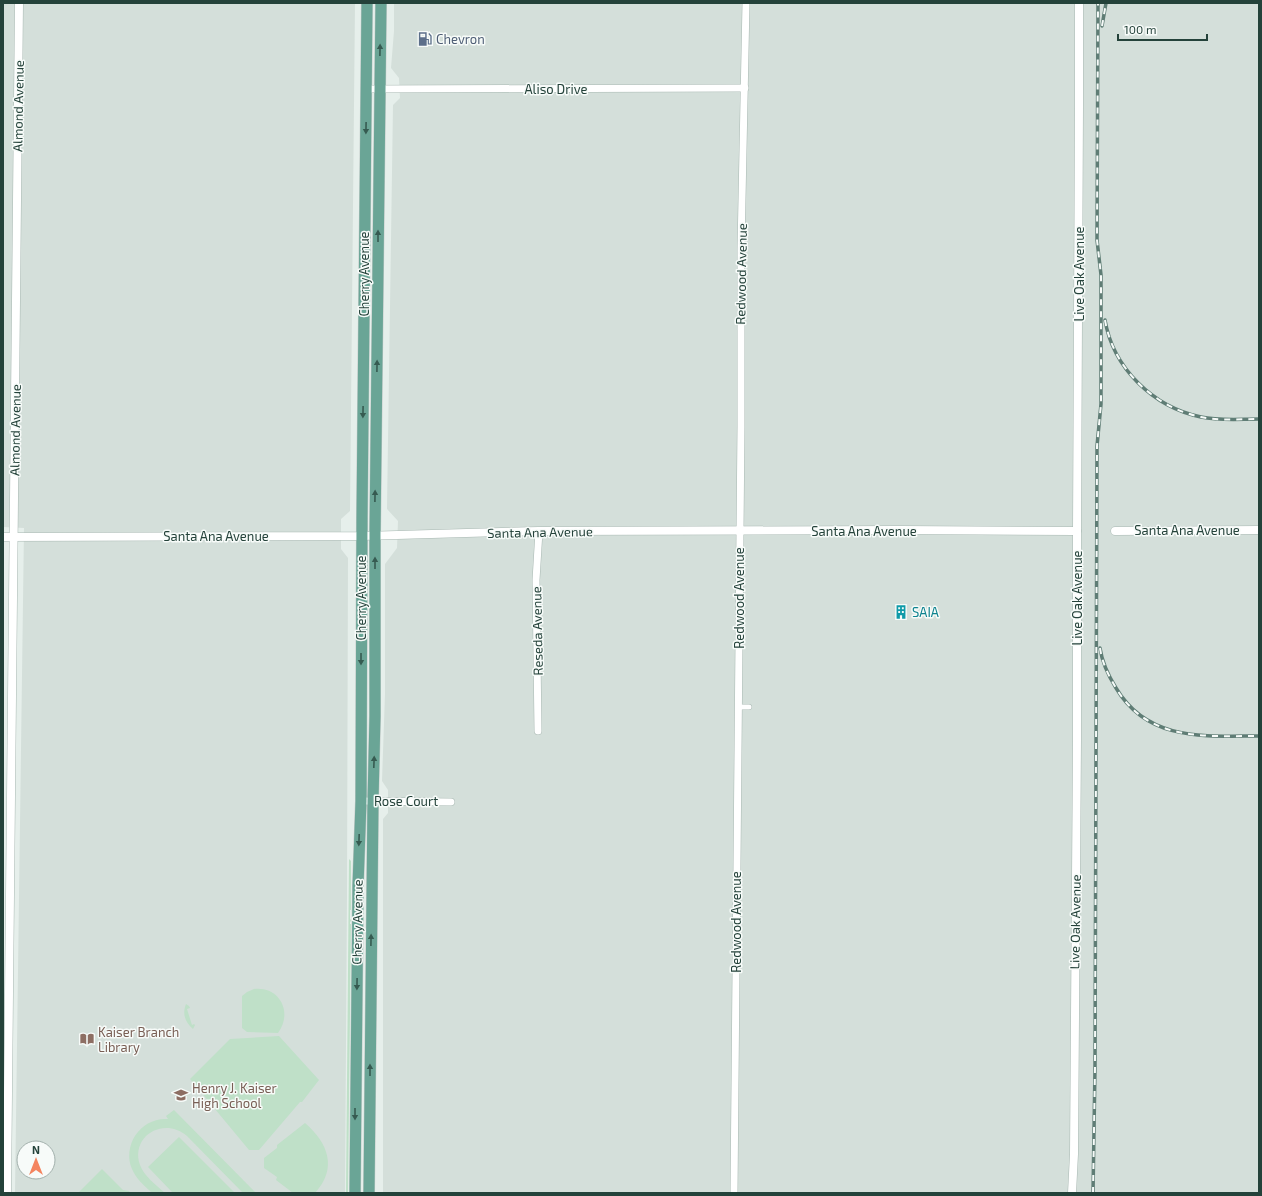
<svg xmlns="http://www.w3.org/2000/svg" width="1262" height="1196" font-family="'Exo 2',sans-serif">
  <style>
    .built { fill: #d4dfda; fill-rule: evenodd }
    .green { fill: #bfe0c8 }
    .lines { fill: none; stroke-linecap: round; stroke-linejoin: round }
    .pedestrian-casing { stroke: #a8b8b2; stroke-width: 6 }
    .minor-casing { stroke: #a8b8b2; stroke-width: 8 }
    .tertiary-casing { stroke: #a8b8b2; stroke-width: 9 }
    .primary-casing { stroke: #c2cac8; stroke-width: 12 }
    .pedestrian { stroke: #fff; stroke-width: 5 }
    .minor { stroke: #fff; stroke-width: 7 }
    .tertiary { stroke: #fff; stroke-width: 8 }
    .primary { stroke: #6aa596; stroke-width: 11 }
    .rail-casing { stroke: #5f7d75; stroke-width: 3.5 }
    .rail { stroke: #f7fbf9; stroke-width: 2; stroke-dasharray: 6; stroke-linecap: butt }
    .oneway { fill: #365b51 }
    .labels { text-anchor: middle; stroke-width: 3; stroke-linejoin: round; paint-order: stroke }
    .service-label { font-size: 13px; fill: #4e5e75; stroke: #f7fbf9; text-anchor: start }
    .street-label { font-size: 13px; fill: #24423a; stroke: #f7fbf9 }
    .culture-label { font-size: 13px; fill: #0d838f; stroke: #f7fbf9; text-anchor: start }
    .education-label { font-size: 13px; fill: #785e54; stroke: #f7fbf9; text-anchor: start }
  </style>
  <rect width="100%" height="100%" fill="#e6efeb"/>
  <!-- built -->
  <g class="built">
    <path d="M3,3H355L350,511L341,519V549L348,558L347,895L345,1193H15L24,528L3,527ZM24,1148H48V1172H24Z"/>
    <polygon points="394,3 1259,3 1259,1193 383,1193 383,819 388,813 388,790 382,781 385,694 385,564 397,548 398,521 387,509 393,105 400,98 399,78 391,68 394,31"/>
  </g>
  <!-- green -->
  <g class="green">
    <polygon points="349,859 351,861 351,910 350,910 350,919 351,920 351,921 350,922 350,924 351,924 348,1193 346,1193"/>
    <path d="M254,989C280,986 293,1013 278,1033L247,1032L242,1028V996L247,992Z"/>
    <path d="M186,1004L189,1006L190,1008L187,1009L192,1025L194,1024L195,1025L193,1029C185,1022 182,1014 186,1004Z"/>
    <polygon points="279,1036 319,1080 302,1102 300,1102 259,1150 249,1150 190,1079 230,1039"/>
    <path d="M174,1110L256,1193H243L187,1136C164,1116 130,1136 140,1165C144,1176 156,1185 165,1193H152C145,1186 136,1179 132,1169C122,1145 141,1117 168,1119L166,1116Z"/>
    <path d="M305,1123C328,1143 338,1168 315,1193H293L276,1180L277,1177L264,1168V1158L277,1148V1145Z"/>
    <polygon points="179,1137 235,1193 173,1193 148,1167"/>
    <polygon points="102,1169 123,1190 129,1191 131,1193 78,1193"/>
  </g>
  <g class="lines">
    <defs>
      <polyline id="pedestrian" points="738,707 749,707"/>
      <g id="minor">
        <polyline points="367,89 745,88"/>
        <polyline points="538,731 536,580 539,531"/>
        <polyline points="361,801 451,802"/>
        <polyline points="734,1193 740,531 741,426 741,248 746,3"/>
      </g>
      <g id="tertiary">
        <polyline points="1115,531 1259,530"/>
        <polyline points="3,537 362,536 539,531 899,530 1077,531"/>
        <polyline points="7,1193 19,3"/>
        <polyline points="1072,1193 1074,1154 1077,740 1077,531 1079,106 1079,3"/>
      </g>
      <g id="primary">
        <polyline points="355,1193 358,886 361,801 362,518 367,3"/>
        <polyline points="369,1193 373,801 375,716 375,535 381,3"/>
      </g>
    </defs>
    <!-- pedestrian casing -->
    <use href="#pedestrian" class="pedestrian-casing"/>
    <!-- minor casing -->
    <use href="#minor" class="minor-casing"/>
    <!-- tertiary casing -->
    <use href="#tertiary" class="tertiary-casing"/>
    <!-- primary casing -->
    <use href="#primary" class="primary-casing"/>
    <!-- pedestrian -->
    <use href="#pedestrian" class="pedestrian"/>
    <!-- minor -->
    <use href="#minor" class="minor"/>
    <!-- tertiary -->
    <use href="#tertiary" class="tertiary"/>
    <!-- primary -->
    <use href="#primary" class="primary"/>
    <defs>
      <g id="rail">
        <polyline points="1102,26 1106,3"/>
        <path d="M1105,320C1113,368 1153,407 1201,417C1220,421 1240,419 1259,419"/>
        <path d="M1100,648C1102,662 1108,675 1116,688C1148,742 1205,736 1259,736"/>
        <polyline points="1093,1193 1095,1068 1097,446 1101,404 1101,275 1097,240 1098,3"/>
      </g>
    </defs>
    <!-- rail casing -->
    <use href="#rail" class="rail-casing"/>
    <!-- rail -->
    <use href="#rail" class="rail"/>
  </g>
  <!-- one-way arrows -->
  <defs><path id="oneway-solid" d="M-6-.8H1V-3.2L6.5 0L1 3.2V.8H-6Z"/></defs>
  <g class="oneway">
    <use href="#oneway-solid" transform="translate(380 50) rotate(-89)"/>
    <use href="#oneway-solid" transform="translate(366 128) rotate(91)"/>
    <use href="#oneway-solid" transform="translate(378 236) rotate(-90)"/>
    <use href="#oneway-solid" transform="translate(377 366) rotate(-89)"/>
    <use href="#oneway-solid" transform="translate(363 412) rotate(91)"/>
    <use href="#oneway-solid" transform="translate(375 496) rotate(-89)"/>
    <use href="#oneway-solid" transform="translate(375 563) rotate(-90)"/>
    <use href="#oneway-solid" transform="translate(361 659) rotate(90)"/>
    <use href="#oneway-solid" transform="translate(374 762) rotate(-88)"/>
    <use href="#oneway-solid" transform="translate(359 840) rotate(92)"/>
    <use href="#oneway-solid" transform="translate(371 940) rotate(-89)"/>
    <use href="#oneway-solid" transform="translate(357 984) rotate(91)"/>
    <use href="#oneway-solid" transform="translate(370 1070) rotate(-90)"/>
    <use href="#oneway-solid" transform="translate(355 1114) rotate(90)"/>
  </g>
  <!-- icons -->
  <defs>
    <symbol id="fuel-bare" viewBox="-9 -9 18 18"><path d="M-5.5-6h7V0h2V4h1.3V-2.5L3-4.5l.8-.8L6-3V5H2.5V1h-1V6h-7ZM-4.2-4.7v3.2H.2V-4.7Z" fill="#5c6f8a" stroke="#f7fbf9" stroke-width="2.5" paint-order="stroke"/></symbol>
    <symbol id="building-bare" viewBox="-9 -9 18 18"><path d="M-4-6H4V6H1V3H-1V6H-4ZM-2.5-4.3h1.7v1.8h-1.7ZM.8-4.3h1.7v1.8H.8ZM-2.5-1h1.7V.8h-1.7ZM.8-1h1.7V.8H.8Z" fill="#0f9aa8" stroke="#f7fbf9" stroke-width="2.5" paint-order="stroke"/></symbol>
    <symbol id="library-bare" viewBox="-9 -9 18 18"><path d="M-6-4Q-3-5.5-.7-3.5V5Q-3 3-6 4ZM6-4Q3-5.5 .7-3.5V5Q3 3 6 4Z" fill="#8d6e63" stroke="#f7fbf9" stroke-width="2.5" paint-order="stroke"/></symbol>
    <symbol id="school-bare" viewBox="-9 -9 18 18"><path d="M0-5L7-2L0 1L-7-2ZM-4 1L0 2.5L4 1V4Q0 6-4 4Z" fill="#8d6e63" stroke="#f7fbf9" stroke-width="2.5" paint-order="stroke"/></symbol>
  </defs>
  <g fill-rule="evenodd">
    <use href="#fuel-bare" x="415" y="29" width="20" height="20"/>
    <use href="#building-bare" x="891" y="602" width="20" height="20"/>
    <use href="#library-bare" x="77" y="1029" width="20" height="20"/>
    <use href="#school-bare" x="171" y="1085" width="20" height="20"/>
  </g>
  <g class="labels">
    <!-- service labels -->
    <g class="service-label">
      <text x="436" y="44">Chevron</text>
    </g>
    <!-- street labels -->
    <g class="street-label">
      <text x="556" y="94">Aliso Drive</text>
      <text transform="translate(18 106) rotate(-89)" y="5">Almond Avenue</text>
      <text transform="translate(364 274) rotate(-90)" y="5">Cherry Avenue</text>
      <text transform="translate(741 274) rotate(-89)" y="5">Redwood Avenue</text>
      <text transform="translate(1079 274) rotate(-90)" y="5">Live Oak Avenue</text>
      <text transform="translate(15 430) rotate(-89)" y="5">Almond Avenue</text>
      <text x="1187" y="535">Santa Ana Avenue</text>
      <text x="864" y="536">Santa Ana Avenue</text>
      <text transform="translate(540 532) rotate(-1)" y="5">Santa Ana Avenue</text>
      <text x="216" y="541">Santa Ana Avenue</text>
      <text transform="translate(361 598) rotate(-90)" y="5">Cherry Avenue</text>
      <text transform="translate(739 598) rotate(-90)" y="5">Redwood Avenue</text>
      <text transform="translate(1077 598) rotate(-90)" y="5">Live Oak Avenue</text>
      <text transform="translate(537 631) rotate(-91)" y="5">Reseda Avenue</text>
      <text x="406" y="806">Rose Court</text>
      <text transform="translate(357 922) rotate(-89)" y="5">Cherry Avenue</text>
      <text transform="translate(736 922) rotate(-90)" y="5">Redwood Avenue</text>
      <text transform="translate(1075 922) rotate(-89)" y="5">Live Oak Avenue</text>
    </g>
    <!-- culture labels -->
    <g class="culture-label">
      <text x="912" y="617">SAIA</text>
    </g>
    <!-- education labels -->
    <g class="education-label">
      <text x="98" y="1037">Kaiser Branch<tspan x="98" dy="15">Library</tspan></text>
      <text x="192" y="1093">Henry J. Kaiser<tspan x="192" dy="15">High School</tspan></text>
    </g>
  </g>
  <!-- border -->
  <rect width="1262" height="1196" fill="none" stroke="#24423a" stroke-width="8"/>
  <!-- north arrow -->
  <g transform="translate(36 1160)"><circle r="19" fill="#f7fbf9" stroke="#a3b1ad"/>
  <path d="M0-3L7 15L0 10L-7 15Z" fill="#f4845f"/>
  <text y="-6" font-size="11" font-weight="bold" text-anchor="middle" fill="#24423a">N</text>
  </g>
  <!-- scale -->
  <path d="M1118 34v6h89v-6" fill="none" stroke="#24423a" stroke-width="2"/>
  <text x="1124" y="34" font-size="12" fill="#24423a" stroke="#f7fbf9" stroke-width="3" paint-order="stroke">100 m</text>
</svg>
